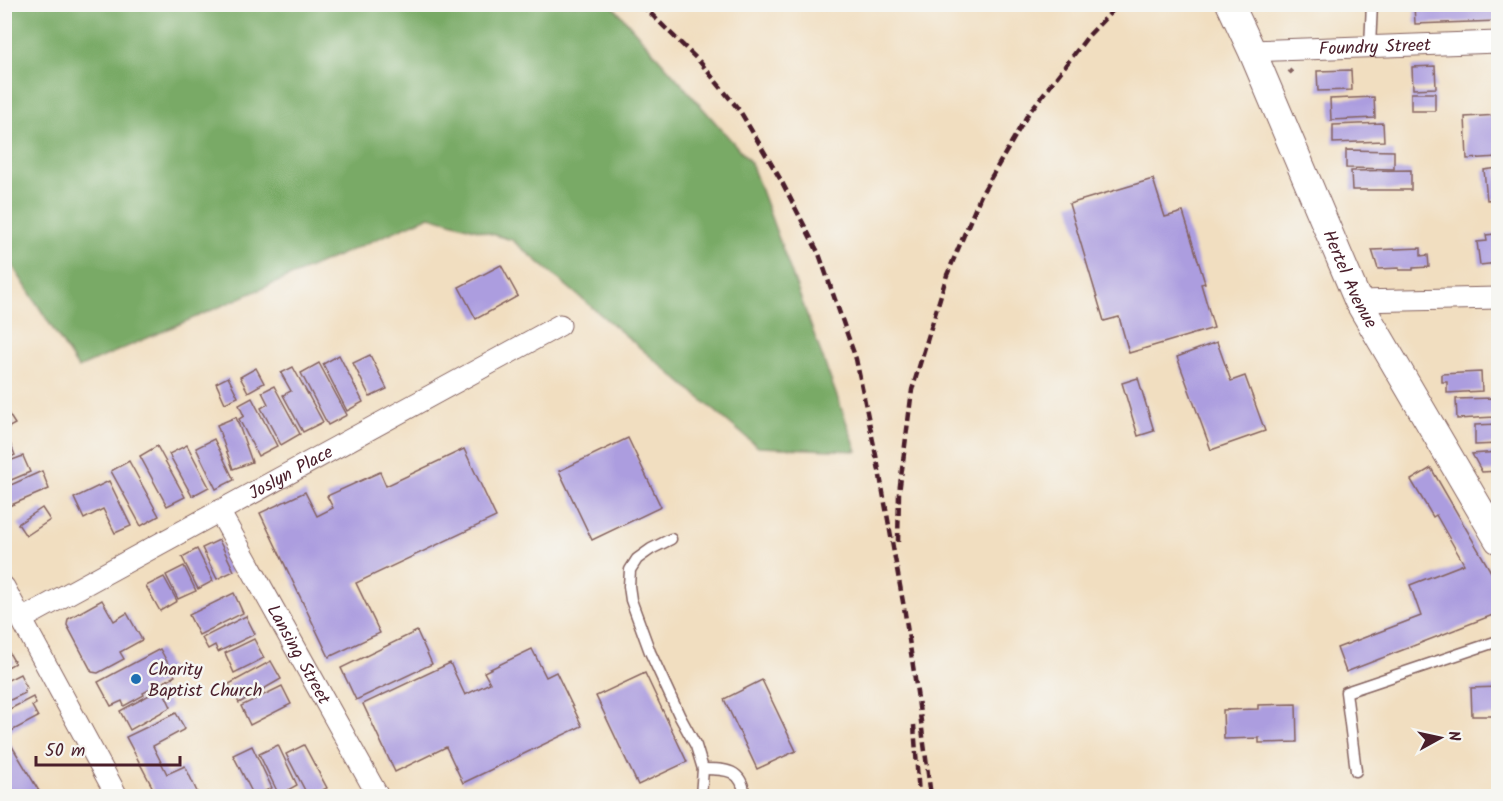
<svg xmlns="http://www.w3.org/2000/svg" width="1503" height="801" font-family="Kalam,sans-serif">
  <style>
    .forest { fill: #79aa66; stroke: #626448; stroke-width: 1.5 }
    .building { fill: #ac9ddf }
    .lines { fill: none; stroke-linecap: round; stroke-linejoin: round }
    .service-casing { stroke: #84625f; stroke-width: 13 }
    .minor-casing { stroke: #84625f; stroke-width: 23 }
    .tertiary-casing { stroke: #84625f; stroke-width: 29 }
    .path { stroke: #84625f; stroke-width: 4; stroke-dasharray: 4.5 4.5; stroke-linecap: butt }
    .service { stroke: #fff; stroke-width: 10 }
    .minor { stroke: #fff; stroke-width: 21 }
    .tertiary { stroke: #fff; stroke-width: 27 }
    .rail { stroke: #4a1f2b; stroke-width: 4.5; stroke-dasharray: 9 4.5; stroke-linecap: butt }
    .poi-dot { fill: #1f6fb2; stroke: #f6f6f2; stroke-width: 2 }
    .labels { text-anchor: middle; stroke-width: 5; stroke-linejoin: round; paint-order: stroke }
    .street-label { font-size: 18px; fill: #4a1f2b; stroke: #f6f6f2 }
    .poi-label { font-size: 18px; fill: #4a1f2b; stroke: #f6f6f2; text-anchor: start }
  </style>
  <rect width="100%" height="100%" fill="#f6f6f2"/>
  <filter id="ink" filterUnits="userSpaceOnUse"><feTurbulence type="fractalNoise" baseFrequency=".0167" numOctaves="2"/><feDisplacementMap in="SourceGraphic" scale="12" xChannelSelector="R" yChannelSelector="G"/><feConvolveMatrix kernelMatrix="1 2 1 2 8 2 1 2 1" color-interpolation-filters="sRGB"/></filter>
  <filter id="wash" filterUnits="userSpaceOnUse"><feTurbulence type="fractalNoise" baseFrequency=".008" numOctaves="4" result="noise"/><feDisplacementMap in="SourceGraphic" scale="24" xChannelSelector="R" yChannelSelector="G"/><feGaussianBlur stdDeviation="1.35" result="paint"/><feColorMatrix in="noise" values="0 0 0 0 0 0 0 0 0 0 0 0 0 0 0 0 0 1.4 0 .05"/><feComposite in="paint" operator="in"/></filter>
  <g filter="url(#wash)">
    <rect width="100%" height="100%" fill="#f1dec0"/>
    <!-- forest -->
    <polygon class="forest" points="5,4 612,5 751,163 857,451 758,447 512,240 430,216 78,368 5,254"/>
    <g id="blocks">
      <!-- building -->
      <g class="building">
        <polygon points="1414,4 1498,4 1498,21 1415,24"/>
        <polygon points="1435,66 1436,88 1413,89 1412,67"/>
        <polygon points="1351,70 1352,90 1318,91 1317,71"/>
        <rect x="1411" y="93" width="24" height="18"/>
        <polygon points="1374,97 1375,118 1331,120 1330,99"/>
        <polygon points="1498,115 1498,157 1467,159 1465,117"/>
        <polygon points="1383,123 1384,141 1333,143 1333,125"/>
        <polygon points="1346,150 1394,151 1394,169 1346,168"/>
        <polygon points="1498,168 1498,199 1487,200 1484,170"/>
        <polygon points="1411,170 1411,190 1352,190 1351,171"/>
        <polygon points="1153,179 1165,217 1183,212 1205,283 1201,284 1214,328 1129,353 1119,317 1104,321 1069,204"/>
        <polygon points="1495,234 1498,263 1480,265 1477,242 1487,241 1486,235"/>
        <polygon points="1421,248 1421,256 1428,255 1429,267 1413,268 1413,270 1399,270 1399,268 1378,269 1372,250"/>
        <polygon points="501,265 518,296 476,319 459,287"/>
        <polygon points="1217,342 1231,381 1245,376 1265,431 1211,450 1177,357"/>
        <polygon points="339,355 363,402 347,411 323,364"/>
        <polygon points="370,355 387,389 370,397 353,363"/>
        <polygon points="319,363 347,415 328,425 301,373"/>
        <polygon points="293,367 323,422 303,432 283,395 291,391 281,373"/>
        <polygon points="256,368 264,383 248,392 240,377"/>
        <polygon points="1481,372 1482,391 1447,393 1447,382 1442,382 1442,374"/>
        <polygon points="228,377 238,397 225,403 216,383"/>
        <polygon points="1138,378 1154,431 1138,436 1122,383"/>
        <polygon points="274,386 300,434 281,445 261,408 268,404 262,392"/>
        <polygon points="252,398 277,446 258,456 239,419 244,416 239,405"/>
        <polygon points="1494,398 1495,417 1457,419 1456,399"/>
        <polygon points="4,407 15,424 4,430"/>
        <polygon points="236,417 252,462 233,469 217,425"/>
        <polygon points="1498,424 1498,444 1475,445 1475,425"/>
        <polygon points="7,436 15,455 4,460 4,437"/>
        <polygon points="628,438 661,507 592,540 559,471"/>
        <polygon points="214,439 234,480 216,489 196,448"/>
        <polygon points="187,445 209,487 192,496 169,454"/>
        <polygon points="157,446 185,497 167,506 140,456"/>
        <polygon points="464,449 496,517 356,583 380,633 329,657 260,513 305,492 317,516 333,508 327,496 380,472 386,486"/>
        <polygon points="1498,452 1498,471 1482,472 1472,454"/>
        <polygon points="23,456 30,472 4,483 4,463"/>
        <polygon points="129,461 159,516 141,526 111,471"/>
        <polygon points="1431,468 1498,584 1498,613 1346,672 1337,648 1421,616 1410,585 1464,564 1436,515 1433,517 1411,480"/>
        <polygon points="42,471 49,489 4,508 4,488"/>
        <polygon points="109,481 131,526 115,533 103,509 84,519 74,498"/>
        <polygon points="42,508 50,520 26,536 18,524"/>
        <polygon points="219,540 234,571 217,579 202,548"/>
        <polygon points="197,549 213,581 198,589 182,557"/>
        <polygon points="184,566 196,591 178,599 166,575"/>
        <polygon points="164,577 177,601 160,611 146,586"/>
        <polygon points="234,593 243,613 199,635 189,615"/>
        <polygon points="102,600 114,621 127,613 142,640 120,652 124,659 98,673 92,672 67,625 68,619"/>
        <polygon points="246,616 255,634 218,652 215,645 208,649 202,638"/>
        <polygon points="417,631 432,664 356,700 341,668"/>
        <polygon points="254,639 264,658 234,673 225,653"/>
        <polygon points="4,644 15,663 4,669"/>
        <polygon points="160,649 175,676 143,693 144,695 124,706 122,701 111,706 98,682"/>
        <polygon points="532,649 546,677 556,672 582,726 463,783 446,747 395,772 363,704 450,663 465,695 490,683 484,672"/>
        <polygon points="271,661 281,679 239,703 229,684"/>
        <polygon points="645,673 687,762 638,785 596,696"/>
        <polygon points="20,674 27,688 24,690 25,693 4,703 4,682"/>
        <polygon points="762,680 796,751 757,769 724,699"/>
        <polygon points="282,686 291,704 250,725 241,706"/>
        <polygon points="1498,687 1498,716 1472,716 1471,688"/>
        <polygon points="162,688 171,707 130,730 120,711"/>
        <polygon points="33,697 36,704 32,706 38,717 4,735 4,712"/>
        <polygon points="1296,704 1297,742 1259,743 1259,738 1224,739 1223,710 1258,709 1258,705"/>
        <polygon points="176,713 185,729 153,746 167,774 185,766 199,796 157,796 126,737"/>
        <polygon points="7,738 42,796 4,796 4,739"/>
        <polygon points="278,745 297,785 279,795 259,754"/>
        <polygon points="304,745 327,788 310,796 308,796 286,754"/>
        <polygon points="252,746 272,788 254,796 233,755"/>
      </g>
    </g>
  </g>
  <g filter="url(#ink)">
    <use href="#blocks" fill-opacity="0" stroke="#84625f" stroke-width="1.5"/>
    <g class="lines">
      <defs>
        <g id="service">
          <polyline points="1370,46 1372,4"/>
          <polyline points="671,539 651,549 637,559 630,570 629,586 631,600 650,652 680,717 696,746 703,769 701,796"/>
          <path d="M703,769C726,769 742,769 745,796"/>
          <polyline points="1356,771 1346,692 1498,641"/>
        </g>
        <g id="minor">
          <path id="s1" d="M1252,51L1498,42"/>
          <polyline points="1358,301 1498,298"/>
          <path id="s2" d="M219,511L378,796"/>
          <polyline points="4,587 117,796"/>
          <path id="s3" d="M22,619L560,325"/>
        </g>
        <g id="tertiary">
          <path id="s4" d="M1230,4L1252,51L1358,301L1498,540"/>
        </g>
      </defs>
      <!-- service casing -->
      <use href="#service" class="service-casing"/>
      <!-- minor casing -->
      <use href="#minor" class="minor-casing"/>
      <!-- tertiary casing -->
      <use href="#tertiary" class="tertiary-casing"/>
      <!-- path -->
      <polyline class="path" points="1289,70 1293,74"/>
      <!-- service -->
      <use href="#service" class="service"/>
      <!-- minor -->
      <use href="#minor" class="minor"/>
      <!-- tertiary -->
      <use href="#tertiary" class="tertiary"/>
      <!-- rail -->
      <g class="rail">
        <polyline points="641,4 700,62 740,111 782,182 819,254 856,359 878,465 905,613 918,699 931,796"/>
        <polyline points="898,542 899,493 912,390 947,275 981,195 1028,114 1089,35 1119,4"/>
        <polyline points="914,725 919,796"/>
      </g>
    </g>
  </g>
  <!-- markers -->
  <circle class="poi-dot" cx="136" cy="679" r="6"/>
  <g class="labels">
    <!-- street labels -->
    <g class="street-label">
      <text dy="6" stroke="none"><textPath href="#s1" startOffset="123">Foundry Street</textPath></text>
      <text dy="6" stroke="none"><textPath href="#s4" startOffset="300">Hertel Avenue</textPath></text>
      <text dy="6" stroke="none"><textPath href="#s3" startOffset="306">Joslyn Place</textPath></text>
      <text dy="6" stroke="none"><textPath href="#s2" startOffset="164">Lansing Street</textPath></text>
    </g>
    <!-- poi labels -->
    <g class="poi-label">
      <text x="148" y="675">Charity<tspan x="148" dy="21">Baptist Church</tspan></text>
    </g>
  </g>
  <!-- margin -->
  <rect width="1503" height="801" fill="none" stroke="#f6f6f2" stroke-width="24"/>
  <!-- north arrow -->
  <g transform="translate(1440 738) rotate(82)" stroke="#f6f6f2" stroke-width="4.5" paint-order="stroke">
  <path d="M0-4.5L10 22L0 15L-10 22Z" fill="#4a1f2b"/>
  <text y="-9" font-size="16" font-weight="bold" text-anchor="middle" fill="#4a1f2b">N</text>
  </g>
  <!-- scale -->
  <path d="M36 756v9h144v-9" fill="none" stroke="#4a1f2b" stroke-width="3"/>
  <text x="45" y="756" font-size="18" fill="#4a1f2b" stroke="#f6f6f2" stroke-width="4.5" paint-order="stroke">50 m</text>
</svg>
